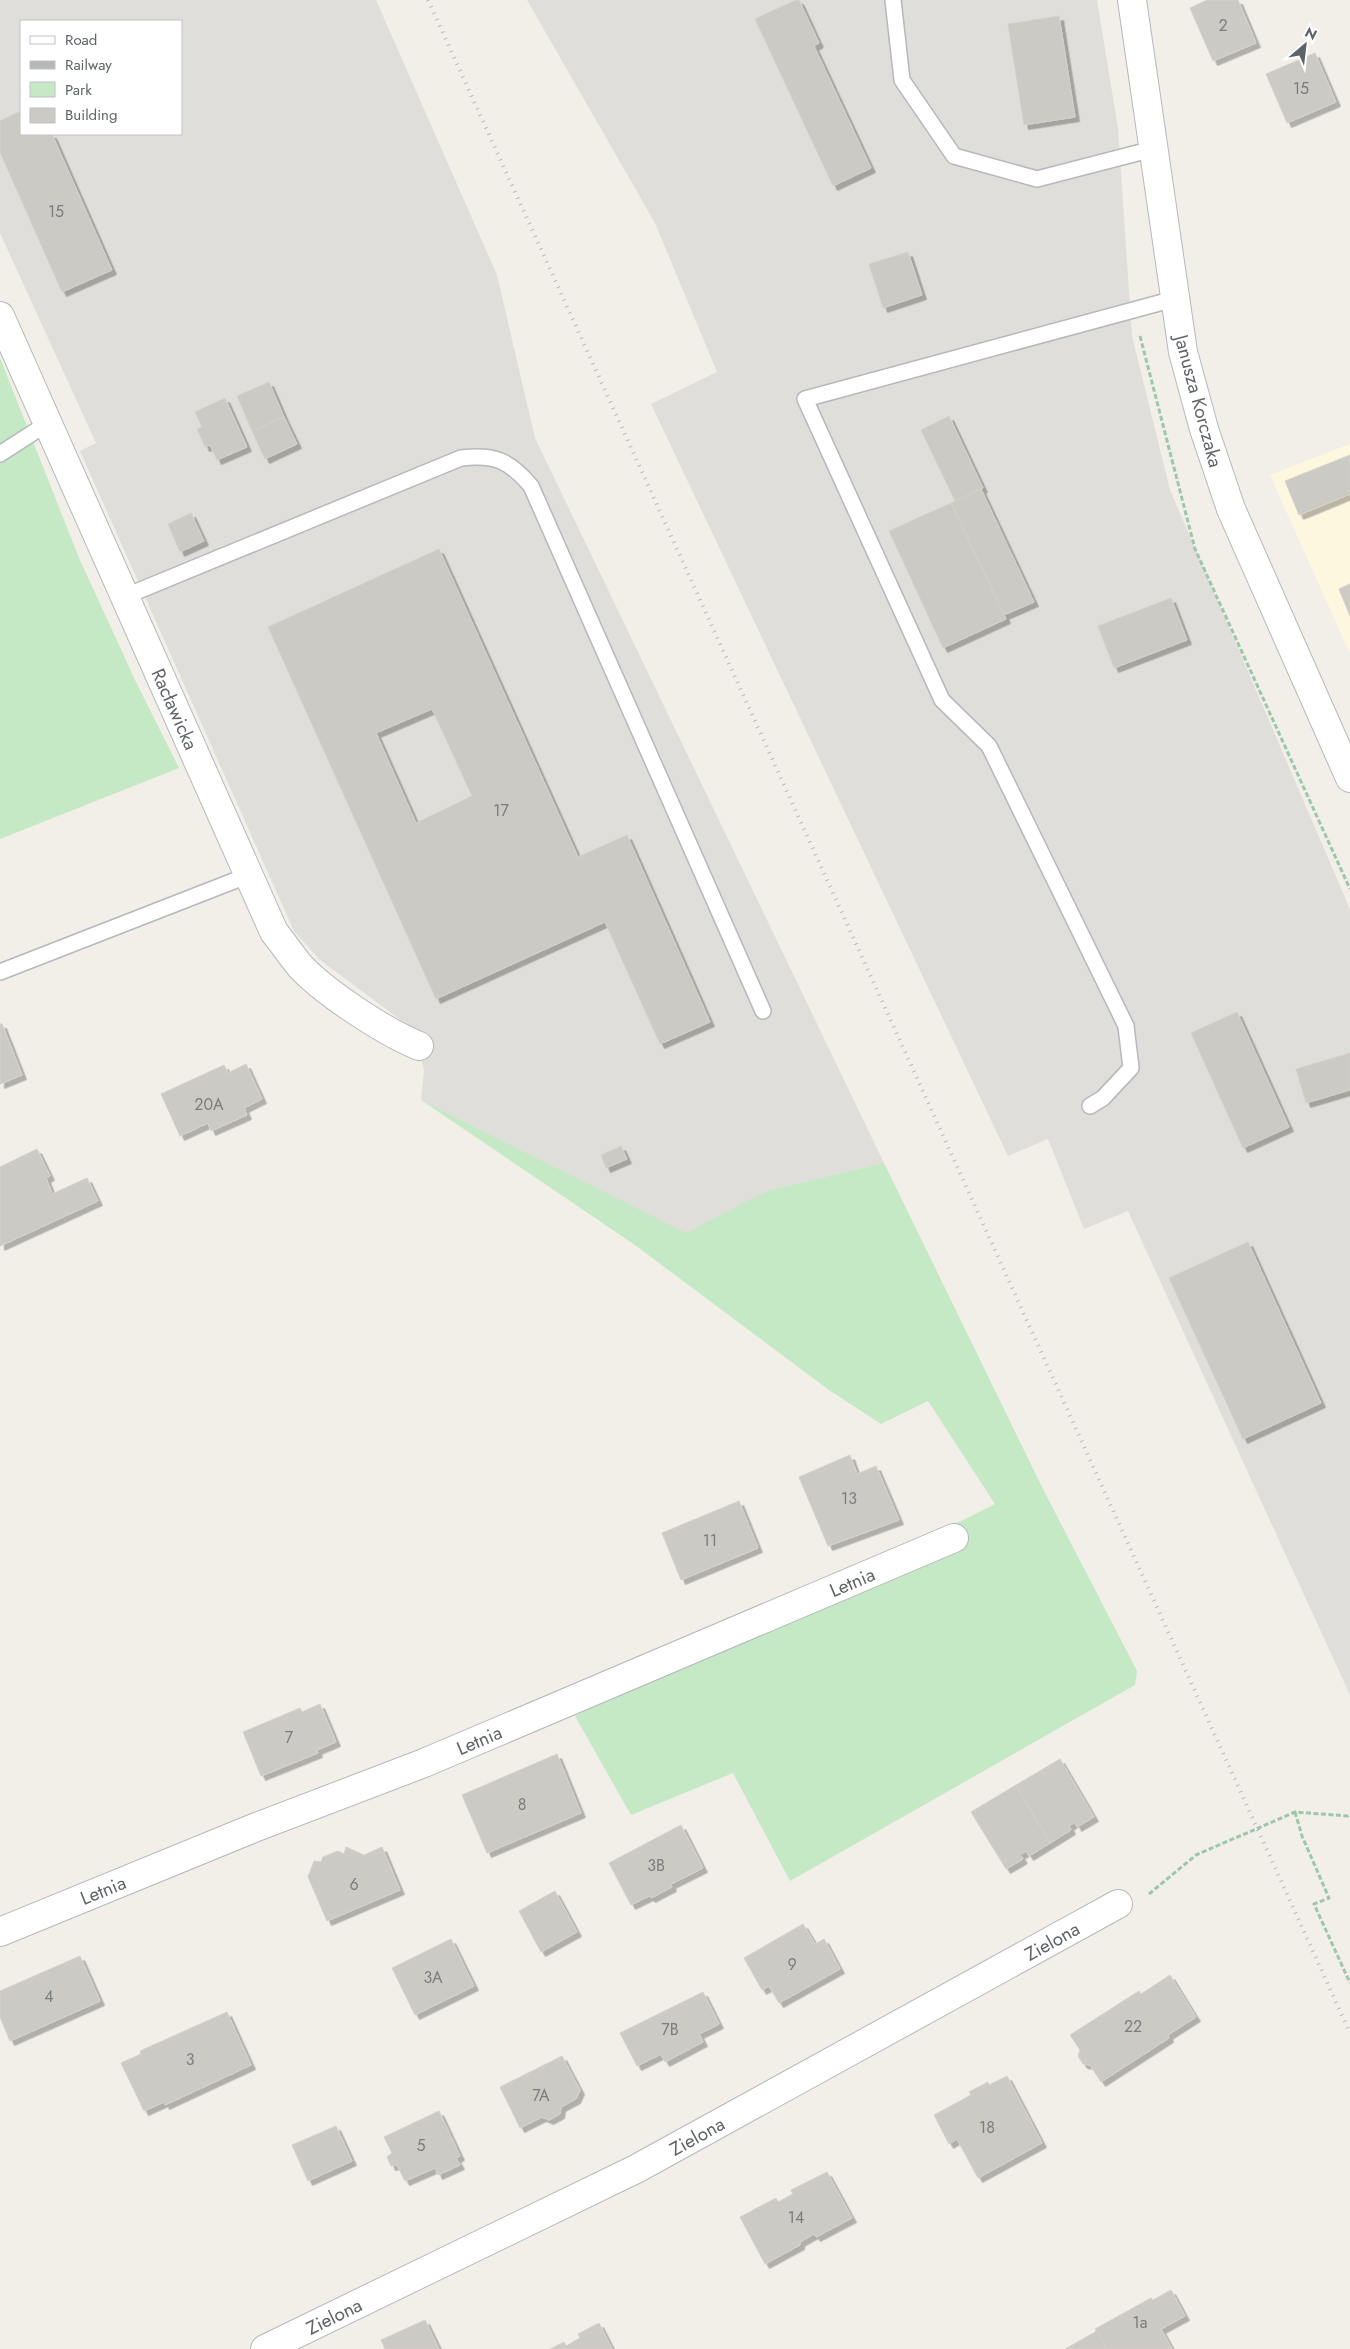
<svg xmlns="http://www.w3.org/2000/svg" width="1350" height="2349" font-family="Jost,sans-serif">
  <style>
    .commercial { fill: #fef7e0 }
    .industrial { fill: #e0deda; fill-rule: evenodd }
    .green { fill: #c5e8c5 }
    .building { fill: #cccac5; stroke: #d6d1c6; fill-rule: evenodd; filter: url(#shadow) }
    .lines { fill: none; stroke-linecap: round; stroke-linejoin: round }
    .lane-casing { stroke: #b5b8bc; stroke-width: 18 }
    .street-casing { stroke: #b5b8bc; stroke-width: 30 }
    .path { stroke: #9cc7a9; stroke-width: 3; stroke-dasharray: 5 2.5; stroke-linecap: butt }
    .lane { stroke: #fff; stroke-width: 15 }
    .street { stroke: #fff; stroke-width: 28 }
    .rail { stroke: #b6b7b8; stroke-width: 4; stroke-dasharray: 1 6; stroke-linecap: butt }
    .labels { text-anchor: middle; stroke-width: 4; stroke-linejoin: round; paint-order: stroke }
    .number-label { font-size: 16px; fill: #7a7d7f }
    .street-label { font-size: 19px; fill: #5f6368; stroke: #fff }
  </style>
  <defs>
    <filter id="shadow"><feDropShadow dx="4.5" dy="4.5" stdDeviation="0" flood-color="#0004"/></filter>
  </defs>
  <rect width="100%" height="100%" fill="#f1efe8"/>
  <!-- commercial -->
  <polygon class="commercial" points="1350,444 1350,654 1270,475"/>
  <!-- industrial -->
  <g class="industrial">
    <path d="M0,0H376L497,275L535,438L884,1163L769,1190L686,1234L421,1100L424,1070L413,1029L320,960L294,931L80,451L96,443L0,233ZM21,21H181V134H21Z"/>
    <polygon points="527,0 1097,0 1118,128 1132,336 1170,490 1350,909 1350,1695 1128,1211 1084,1229 1048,1139 1008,1156 651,404 717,372 655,223"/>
  </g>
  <!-- green -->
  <g class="green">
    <polygon points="0,358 79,558 135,680 179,768 0,839"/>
    <polygon points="421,1100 686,1233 769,1190 884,1163 1043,1489 1137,1671 1135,1685 790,1881 733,1773 631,1815 575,1716 995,1504 928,1401 881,1424 829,1390 635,1245"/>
  </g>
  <!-- building -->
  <g class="building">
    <polygon points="796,0 799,0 819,43 814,46 871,168 833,186 755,19"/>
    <polygon points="1207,0 1238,0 1256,43 1213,61 1190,8"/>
    <polygon points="1059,16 1075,117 1024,125 1008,24"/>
    <polygon points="1315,53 1336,102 1287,123 1266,74"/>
    <polygon points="21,111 21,134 52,134 112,270 62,292 0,152 0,121"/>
    <polygon points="908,252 922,295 883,308 869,264"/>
    <polygon points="269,382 284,417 252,431 237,396"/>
    <polygon points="225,398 247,447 217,460 210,445 205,447 197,429 202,427 195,412"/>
    <polygon points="949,416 983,488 955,501 921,430"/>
    <polygon points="284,417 297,444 265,459 252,431"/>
    <polygon points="1350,455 1350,494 1299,515 1285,481"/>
    <polygon points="981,489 1034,602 1004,615 951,503"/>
    <polygon points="951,503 1006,619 943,648 889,531"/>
    <polygon points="191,513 204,541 180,552 168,524"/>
    <path d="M439,549L578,857L627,835L710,1022L660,1044L605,922L436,999L268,627ZM432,709L472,796L416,823L376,733Z"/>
    <polygon points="1350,584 1350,616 1339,589"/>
    <polygon points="1171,598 1187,640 1114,668 1098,626"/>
    <polygon points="1237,1012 1289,1127 1243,1148 1191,1033"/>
    <polygon points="0,1024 2,1024 22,1075 0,1084"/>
    <polygon points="1350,1053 1350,1090 1306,1103 1296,1069"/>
    <polygon points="246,1064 262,1099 244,1108 247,1115 211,1131 208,1123 180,1136 161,1094 224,1065 228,1073"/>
    <polygon points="621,1146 627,1159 606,1168 601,1155"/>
    <polygon points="37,1149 50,1176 46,1178 52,1194 87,1178 98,1201 0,1246 0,1167"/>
    <polygon points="1248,1242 1321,1403 1243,1439 1169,1278"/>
    <polygon points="850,1455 857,1474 876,1466 899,1520 828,1546 799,1477"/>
    <polygon points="739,1501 758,1548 681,1580 662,1533"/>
    <polygon points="320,1704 336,1742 317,1750 318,1753 261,1776 243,1732 300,1708 302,1712"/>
    <polygon points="557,1754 581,1813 487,1853 462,1795"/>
    <polygon points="1060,1759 1094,1817 1077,1827 1075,1822 1069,1826 1071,1830 1050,1843 1016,1785"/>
    <polygon points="1016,1785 1050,1843 1029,1856 1026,1851 1020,1855 1023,1859 1006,1869 971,1812"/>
    <polygon points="681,1825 703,1868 671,1884 672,1887 651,1898 649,1896 631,1905 609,1863"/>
    <polygon points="346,1847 364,1855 382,1847 400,1890 327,1921 308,1877 314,1861 321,1862 323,1857 338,1851 344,1854"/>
    <polygon points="555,1891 577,1932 541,1952 519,1911"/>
    <polygon points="803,1924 815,1944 824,1939 840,1969 779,2003 769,1986 762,1990 744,1958"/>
    <polygon points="451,1939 474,1986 415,2015 392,1968"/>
    <polygon points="80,1956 100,2001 10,2041 0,2017 0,1991"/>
    <polygon points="1170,1975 1196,2017 1168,2035 1169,2038 1101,2082 1090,2065 1083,2064 1078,2056 1080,2050 1070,2035 1139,1991 1141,1994"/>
    <polygon points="703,1992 719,2024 699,2034 703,2042 665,2062 661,2054 637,2066 620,2033"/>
    <polygon points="227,2012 251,2065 165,2105 164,2102 144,2111 121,2063 141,2054 140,2051"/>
    <polygon points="562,2056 580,2090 576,2099 561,2107 560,2114 549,2120 542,2117 520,2128 500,2087"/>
    <polygon points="1007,2076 1042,2143 978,2178 957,2139 949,2144 934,2115 971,2095 969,2092 988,2082 989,2085"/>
    <polygon points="439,2111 460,2156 456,2158 460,2165 438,2175 435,2168 405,2181 397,2165 391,2166 387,2157 392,2153 384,2137"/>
    <polygon points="336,2126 352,2161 308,2181 292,2145"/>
    <polygon points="827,2172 852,2218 816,2237 814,2234 800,2242 800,2245 765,2264 740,2217 776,2198 778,2202 793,2194 791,2190"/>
    <polygon points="1171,2290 1185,2316 1161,2329 1172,2349 1107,2349 1095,2329 1151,2298 1153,2300"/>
    <polygon points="425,2320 439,2349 385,2349 381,2340"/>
    <polygon points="599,2323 612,2349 550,2349 564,2342 566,2346 580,2338 578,2334"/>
    <polygon points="1097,2331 1107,2349 1065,2349"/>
  </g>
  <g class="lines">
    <defs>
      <g id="lane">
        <polyline points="893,0 902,80 954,156 1037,179 1153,149"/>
        <polyline points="0,454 48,423"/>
        <path d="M126,596L461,458C494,454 509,460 531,486L763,1011"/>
        <polyline points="0,972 249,875"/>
        <polyline points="1090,1106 1103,1098 1131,1068 1126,1026 989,746 942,700 805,399 1174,299"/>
      </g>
      <g id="street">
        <polyline points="1132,0 1183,352 1204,429 1231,509 1350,778"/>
        <path d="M0,316L274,932C283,943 291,955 300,966C325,993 385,1032 419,1046"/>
        <polyline points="0,1932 254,1828 424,1763 954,1538"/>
        <polyline points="265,2349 636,2169 1118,1904"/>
      </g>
    </defs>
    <!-- lane casing -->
    <use href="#lane" class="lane-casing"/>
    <!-- street casing -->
    <use href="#street" class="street-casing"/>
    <!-- path -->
    <g class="path">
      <polyline points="1140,336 1195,549 1350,889"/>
      <polyline points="1295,1812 1302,1836 1329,1898 1314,1904 1350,1983"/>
      <polyline points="1149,1894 1196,1855 1295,1812 1348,1816 1350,1814"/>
    </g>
    <!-- lane -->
    <use href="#lane" class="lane"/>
    <!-- street -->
    <use href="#street" class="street"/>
    <!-- rail -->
    <polyline class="rail" points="428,0 1350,2033"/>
  </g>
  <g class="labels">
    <!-- number labels -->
    <g class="number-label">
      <text x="1223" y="31">2</text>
      <text x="1301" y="94">15</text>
      <text x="56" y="217">15</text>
      <text x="501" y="816">17</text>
      <text x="209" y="1110">20A</text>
      <text x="849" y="1504">13</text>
      <text x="710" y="1546">11</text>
      <text x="289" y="1743">7</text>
      <text x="522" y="1810">8</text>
      <text x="656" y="1871">3B</text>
      <text x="354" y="1890">6</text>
      <text x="792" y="1970">9</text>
      <text x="433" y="1983">3A</text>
      <text x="49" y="2002">4</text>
      <text x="1133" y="2032">22</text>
      <text x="670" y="2035">7B</text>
      <text x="190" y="2065">3</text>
      <text x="541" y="2101">7A</text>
      <text x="987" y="2133">18</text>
      <text x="421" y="2151">5</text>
      <text x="796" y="2223">14</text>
      <text x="1140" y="2328">1a</text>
    </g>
    <!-- street labels -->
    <g class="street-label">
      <text transform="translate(1199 401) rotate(75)" y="7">Janusza Korczaka</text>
      <text transform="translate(175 709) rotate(66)" y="7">Racławicka</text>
      <text transform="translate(852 1582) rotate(-23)" y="7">Letnia</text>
      <text transform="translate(479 1740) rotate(-23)" y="7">Letnia</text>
      <text transform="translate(103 1890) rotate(-22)" y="7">Letnia</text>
      <text transform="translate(1052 1941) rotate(-29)" y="7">Zielona</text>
      <text transform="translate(697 2136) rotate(-29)" y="7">Zielona</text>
      <text transform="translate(334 2316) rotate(-26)" y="7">Zielona</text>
    </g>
  </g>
  <!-- legend -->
  <rect x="20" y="20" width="162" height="115" fill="#ffffff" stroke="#bfc1c3"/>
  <rect x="30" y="36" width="25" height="8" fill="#ffffff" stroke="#bfc1c3"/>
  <text x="65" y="45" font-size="15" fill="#5f6368">Road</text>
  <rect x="30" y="61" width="25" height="8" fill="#b6b7b8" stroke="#bfc1c3"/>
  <text x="65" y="70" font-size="15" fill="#5f6368">Railway</text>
  <rect x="30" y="82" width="25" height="15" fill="#c5e8c5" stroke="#bfc1c3"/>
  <text x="65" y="95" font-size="15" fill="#5f6368">Park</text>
  <rect x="30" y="108" width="25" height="15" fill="#cccac5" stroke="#bfc1c3"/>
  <text x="65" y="120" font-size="15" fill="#5f6368">Building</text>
  <!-- north arrow -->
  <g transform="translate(1305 45) rotate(28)" stroke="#ffffff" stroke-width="4" paint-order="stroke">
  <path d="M0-4L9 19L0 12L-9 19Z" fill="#5f6368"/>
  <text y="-8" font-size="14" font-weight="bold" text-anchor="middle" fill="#5f6368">N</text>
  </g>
</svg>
